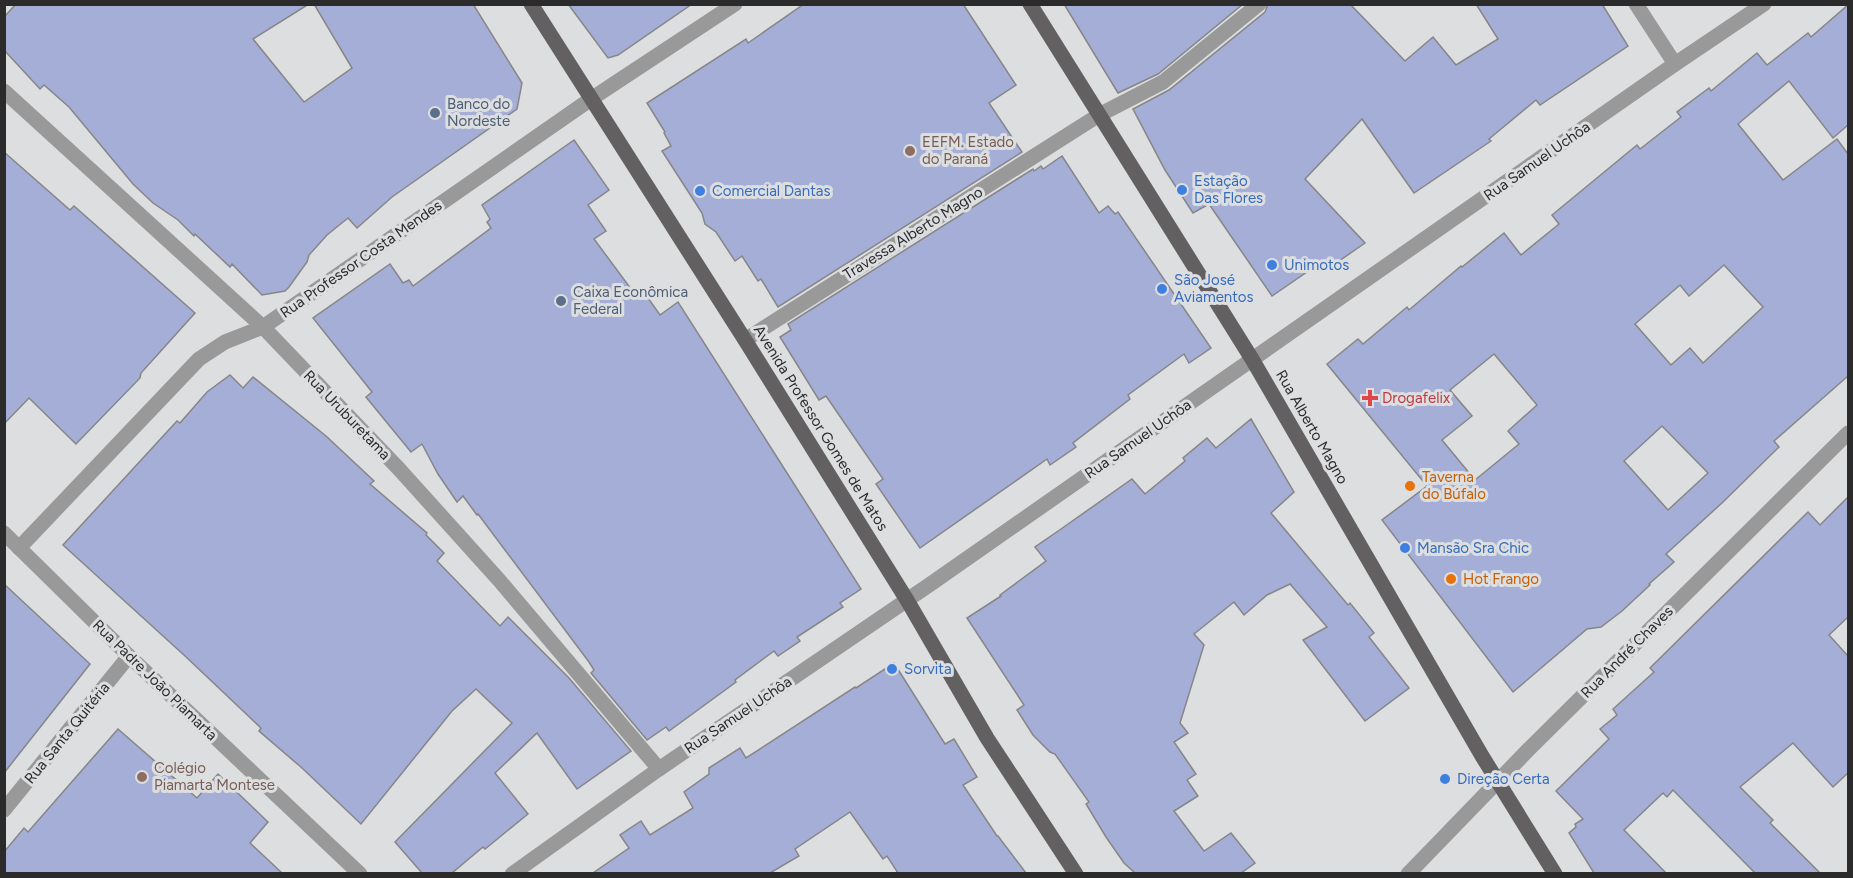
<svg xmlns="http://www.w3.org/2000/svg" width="1853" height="878" font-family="Figtree,sans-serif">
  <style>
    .building { fill: #a4aed6; stroke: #868688; stroke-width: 1.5; fill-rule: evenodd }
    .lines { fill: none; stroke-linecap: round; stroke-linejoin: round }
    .minor { stroke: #9a9999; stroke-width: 15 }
    .tertiary { stroke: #9a9999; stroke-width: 15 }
    .primary { stroke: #626060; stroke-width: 15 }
    .service-dot { fill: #5c6f8a; stroke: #dddee0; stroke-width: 2 }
    .education-dot { fill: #8d6e63; stroke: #dddee0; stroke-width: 2 }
    .shop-dot { fill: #3f7fe0; stroke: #dddee0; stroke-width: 2 }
    .health-dot { fill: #e0444e; stroke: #dddee0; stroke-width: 2 }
    .food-dot { fill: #e8710a; stroke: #dddee0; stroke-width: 2 }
    .labels { text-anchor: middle; stroke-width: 6; stroke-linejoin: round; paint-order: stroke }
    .service-label { font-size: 15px; fill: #4e5e75; stroke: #dddee0; text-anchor: start }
    .education-label { font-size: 15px; fill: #785e54; stroke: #dddee0; text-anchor: start }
    .street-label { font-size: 15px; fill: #2b2b2c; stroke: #dddee0 }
    .shop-label { font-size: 15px; fill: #366cbe; stroke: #dddee0; text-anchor: start }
    .health-label { font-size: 15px; fill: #be3a42; stroke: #dddee0; text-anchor: start }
    .food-label { font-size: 15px; fill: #c56008; stroke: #dddee0; text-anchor: start }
  </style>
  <rect width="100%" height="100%" fill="#dddee0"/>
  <!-- building -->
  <g class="building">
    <polygon points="16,4 309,4 253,39 304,102 352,68 314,4 473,4 522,83 517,109 392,197 357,228 348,218 327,235 309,255 307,262 289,287 285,291 262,295 232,264 230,267 195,234 194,236 178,220 153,203 133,184 69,107 44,85 40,89 4,50 4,17"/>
    <polygon points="568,4 692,4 618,55 608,58"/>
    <polygon points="804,4 963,4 1016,85 989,103 1022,152 778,307 761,279 758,281 742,256 735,261 716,232 705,224 702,213 662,151 671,146 664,133 665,132 647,103 746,39 748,43"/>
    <polygon points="1064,4 1243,4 1158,74 1118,93"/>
    <polygon points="1268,4 1350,4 1405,61 1433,37 1456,65 1498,39 1476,4 1602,4 1628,46 1540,105 1536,100 1489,139 1491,141 1414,193 1362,119 1305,179 1365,243 1329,268 1323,261 1272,296 1209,204 1193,213 1165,170 1133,109 1169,90 1265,12"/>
    <path d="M1848,5V125L1833,138L1789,81L1738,124L1783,180L1837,139L1848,154V376L1774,441L1779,447L1723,502L1666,554L1674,562L1649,584L1650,585L1622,611L1601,627L1587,629L1513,692L1382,520L1427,486L1327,364L1358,339L1363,344L1407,307L1409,310L1461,266L1462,267L1504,233L1521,255L1559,224L1552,215L1637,145L1640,149L1681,117L1677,112L1709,88L1711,91L1757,53L1767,65L1808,33L1811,37ZM1724,265L1763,307L1703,363L1690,348L1671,365L1635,324L1680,285L1689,296ZM1494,354L1537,405L1508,431L1519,444L1475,480L1442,440L1472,416L1450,390ZM1662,426L1708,473L1668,510L1624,461Z"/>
    <polygon points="574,140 609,190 588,205 606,231 594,239 634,293 641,288 660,315 678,302 861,589 840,603 843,607 797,637 800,641 778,656 774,651 735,680 736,682 669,731 666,727 647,740 591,673 594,670 589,662 478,514 477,515 463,496 457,502 438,474 422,444 411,452 366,397 372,392 313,318 390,264 403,283 409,280 413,286 491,228 487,222 490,219 482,205"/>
    <polygon points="4,152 70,210 74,206 195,313 141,373 140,378 76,444 29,398 4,424"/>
    <polygon points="1062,156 1099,213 1108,206 1115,214 1118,212 1211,348 1189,363 1184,354 1128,395 1130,399 1073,443 1076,447 1050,465 1047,459 920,548 876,484 883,479 826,396 819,400 780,337 791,330 788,324 1033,169 1034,171 1041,166 1043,169"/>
    <polygon points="230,375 243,388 253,377 326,436 374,481 370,484 427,533 426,535 444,553 437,561 500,626 508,617 569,678 631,751 577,789 537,733 495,773 528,814 485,849 483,847 452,873 422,873 395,842 512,723 476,689 452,711 361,824 302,768 259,731 261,728 185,656 63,545 177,421 180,423 207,392"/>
    <polygon points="1251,419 1294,492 1271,513 1348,605 1350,603 1374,633 1369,637 1409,688 1365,721 1303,640 1327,627 1290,584 1267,595 1244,615 1234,602 1194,634 1204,645 1180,723 1188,733 1174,742 1196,774 1187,780 1198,796 1174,811 1204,851 1231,833 1255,863 1241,873 1135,873 1124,863 1106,837 1086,804 1089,802 1055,754 1050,752 1033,735 1017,710 1024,705 967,618 1001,596 1000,595 1046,561 1035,547 1061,529 1132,479 1145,494 1185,461 1183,458 1207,438 1216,448"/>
    <polygon points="1848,497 1848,617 1829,635 1848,656 1848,773 1833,787 1793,743 1740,787 1773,820 1770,823 1820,873 1755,873 1673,790 1667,797 1663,793 1624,830 1666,873 1594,873 1569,833 1576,827 1575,824 1583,819 1556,791 1609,739 1600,729 1617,715 1613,709 1654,672 1650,668 1808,512 1820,525"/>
    <polygon points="4,584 90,664 4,773"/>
    <polygon points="894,663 945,744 954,739 977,777 963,785 997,836 998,836 1026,873 898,873 887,856 883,859 850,812 795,849 799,856 770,873 593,873 629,848 620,835 641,821 650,835 693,808 684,792 709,774 709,768 740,748 746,758 855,687 856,688"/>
    <polygon points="118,729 197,798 218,774 268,822 250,843 282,873 4,873 4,852 24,828 28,832"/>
  </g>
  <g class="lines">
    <!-- minor -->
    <g class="minor">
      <polyline points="1636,4 1675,64"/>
      <polyline points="4,91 263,327 399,469 499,580 659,769"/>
      <polyline points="745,340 1099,115 1163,82 1259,4"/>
      <polyline points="4,533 129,656 360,874"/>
      <polyline points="19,548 199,359 225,342 263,327 591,99"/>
      <polyline points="4,810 129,656"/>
      <polyline points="512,874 659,769 932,583 1675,64 1764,4"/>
      <polyline points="1408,874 1529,749 1848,433"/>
    </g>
    <!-- tertiary -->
    <polyline class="tertiary" points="591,99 735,4"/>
    <!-- primary -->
    <g class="primary">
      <polyline points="531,4 745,340 907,600 987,738 1076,874"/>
      <polyline points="1030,4 1252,359 1482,756 1555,874"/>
    </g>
  </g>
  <!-- markers -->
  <g class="service-dot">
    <circle cx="435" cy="113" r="6"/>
    <circle cx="561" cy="301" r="6"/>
  </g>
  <g class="education-dot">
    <circle cx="910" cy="151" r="6"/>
    <circle cx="142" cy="777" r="6"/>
  </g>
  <g class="shop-dot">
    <circle cx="1182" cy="190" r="6"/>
    <circle cx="700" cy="191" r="6"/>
    <circle cx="1272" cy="265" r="6"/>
    <circle cx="1162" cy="289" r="6"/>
    <circle cx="1405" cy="548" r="6"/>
    <circle cx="892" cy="669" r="6"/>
    <circle cx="1445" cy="779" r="6"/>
  </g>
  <path class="health-dot" d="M1367 389h6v6h6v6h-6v6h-6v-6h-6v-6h6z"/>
  <g class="food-dot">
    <circle cx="1410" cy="486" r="6"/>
    <circle cx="1451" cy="579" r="6"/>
  </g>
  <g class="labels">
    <!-- service labels -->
    <g class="service-label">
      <text x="447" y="109">Banco do<tspan x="447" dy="17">Nordeste</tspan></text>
      <text x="573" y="297">Caixa Econômica<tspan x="573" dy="17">Federal</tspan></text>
    </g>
    <!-- education labels -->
    <g class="education-label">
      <text x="922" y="147">EEFM. Estado<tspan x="922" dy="17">do Paraná</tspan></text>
      <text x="154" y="773">Colégio<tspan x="154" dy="17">Piamarta Montese</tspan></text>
    </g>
    <!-- street labels -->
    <g class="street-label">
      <text transform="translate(1537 161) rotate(-35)" y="5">Rua Samuel Uchôa</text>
      <text transform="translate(913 233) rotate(-32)" y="5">Travessa Alberto Magno</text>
      <text transform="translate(361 259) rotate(-35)" y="5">Rua Professor Costa Mendes</text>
      <text transform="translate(347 415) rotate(46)" y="5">Rua Uruburetama</text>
      <text transform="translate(1312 427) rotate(60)" y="5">Rua Alberto Magno</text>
      <text transform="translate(821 428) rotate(58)" y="5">Avenida Professor Gomes de Matos</text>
      <text transform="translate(1138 439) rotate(-35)" y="5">Rua Samuel Uchôa</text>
      <text transform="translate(1627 652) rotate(-45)" y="5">Rua André Chaves</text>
      <text transform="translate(155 680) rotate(44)" y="5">Rua Padre João Piamarta</text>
      <text transform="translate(738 715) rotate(-34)" y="5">Rua Samuel Uchôa</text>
      <text transform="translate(67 733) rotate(-51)" y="5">Rua Santa Quitéria</text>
    </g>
    <!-- shop labels -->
    <g class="shop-label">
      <text x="1194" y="186">Estação<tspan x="1194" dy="17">Das Flores</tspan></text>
      <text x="712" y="196">Comercial Dantas</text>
      <text x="1284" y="270">Unimotos</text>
      <text x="1174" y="285">São José<tspan x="1174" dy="17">Aviamentos</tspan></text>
      <text x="1417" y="553">Mansão Sra Chic</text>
      <text x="904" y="674">Sorvita</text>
      <text x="1457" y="784">Direção Certa</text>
    </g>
    <!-- health labels -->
    <g class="health-label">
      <text x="1382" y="403">Drogafelix</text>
    </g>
    <!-- food labels -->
    <g class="food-label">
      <text x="1422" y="482">Taverna<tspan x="1422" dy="17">do Búfalo</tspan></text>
      <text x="1463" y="584">Hot Frango</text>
    </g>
  </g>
  <!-- border -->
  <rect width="1853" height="878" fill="none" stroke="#2b2b2c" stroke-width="12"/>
</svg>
